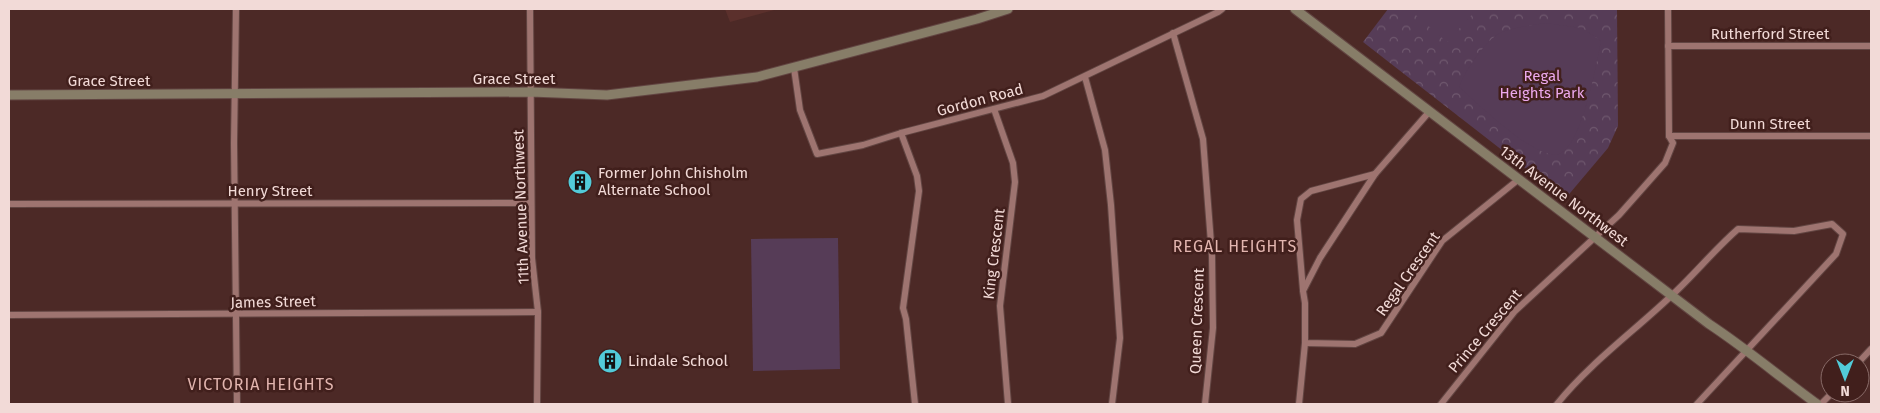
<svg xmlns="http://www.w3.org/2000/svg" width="1880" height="413" font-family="'Fira Sans',sans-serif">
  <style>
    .built { fill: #5b302c }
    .forest { fill: url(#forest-crowns) }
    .garden { fill: #563c57 }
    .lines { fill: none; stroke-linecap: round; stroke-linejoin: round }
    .street-casing { stroke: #624542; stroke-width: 8 }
    .secondary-casing { stroke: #624542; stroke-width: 11 }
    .street { stroke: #9e7470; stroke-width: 6 }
    .secondary { stroke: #877d68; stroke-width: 9 }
    .labels { text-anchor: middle; stroke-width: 5; stroke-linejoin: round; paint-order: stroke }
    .street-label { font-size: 15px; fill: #f2dad7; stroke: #411f1c }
    .park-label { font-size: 15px; fill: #eca8ed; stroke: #411f1c }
    .poi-label { font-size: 15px; fill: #f2dad7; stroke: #411f1c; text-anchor: start }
    .neighbourhood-label { font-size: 16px; letter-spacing: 1px; fill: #e2b5af; stroke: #411f1c }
  </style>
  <defs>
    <pattern id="forest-crowns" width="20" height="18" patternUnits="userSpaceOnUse" patternTransform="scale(1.25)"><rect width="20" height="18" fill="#563c57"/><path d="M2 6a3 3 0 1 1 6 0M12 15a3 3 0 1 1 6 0" fill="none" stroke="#6f586e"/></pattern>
  </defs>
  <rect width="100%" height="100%" fill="#4c2926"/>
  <!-- built -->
  <polygon class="built" points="725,9 778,9 730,22"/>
  <!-- forest -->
  <polygon class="forest" points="1388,9 1617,9 1618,126 1608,148 1565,199 1363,42"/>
  <!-- garden -->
  <g class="garden">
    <polygon points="1409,9 1477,9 1447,42"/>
    <path d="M1544,23L1582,28L1601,41C1596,65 1582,146 1559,154C1536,161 1476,102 1459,87C1465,71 1486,39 1502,32C1514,27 1531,26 1544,23Z"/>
    <polygon points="838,238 840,369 753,371 751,239"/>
  </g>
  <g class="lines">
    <defs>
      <g id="street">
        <polyline points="236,9 234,143 237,404"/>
        <polyline points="530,9 532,258 538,312 537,404"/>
        <polyline points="1173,33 1203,139 1212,256 1213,328 1205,404"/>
        <polyline points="1668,46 1871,46"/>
        <polyline points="794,68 800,110 817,154 863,145 901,133 1043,96 1218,12 1222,9"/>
        <polyline points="1085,77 1105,150 1111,205 1120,338 1112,404"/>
        <polyline points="994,109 1013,163 1015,182 1000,306 1008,404"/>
        <polyline points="1429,112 1375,174 1320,258 1303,291 1305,303 1305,343 1355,344 1381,333 1442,241 1519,179"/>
        <polyline points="901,133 917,176 919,191 903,308 906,319 915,404"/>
        <polyline points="1669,136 1871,136"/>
        <polyline points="9,204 531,203"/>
        <polyline points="1303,290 1297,220 1301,199 1311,191 1375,174"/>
        <polyline points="9,315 538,312"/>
        <polyline points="1858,363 1871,349"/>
        <polyline points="1299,404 1305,343"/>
        <polyline points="1441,404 1515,311 1619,215 1665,163 1673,143 1669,136 1668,9"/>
        <path d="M1557,404C1589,364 1633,332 1670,297C1694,275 1714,250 1738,229L1794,231L1832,224L1843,234L1836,254L1697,404"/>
        <polyline points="1821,404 1832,393"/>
      </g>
      <g id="secondary">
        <path d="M1295,9L1709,324C1747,349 1781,378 1817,404"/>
        <polyline points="9,95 531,92 607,95 757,77 977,19 1008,9"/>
      </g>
    </defs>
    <!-- street casing -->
    <use href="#street" class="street-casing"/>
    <!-- secondary casing -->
    <use href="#secondary" class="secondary-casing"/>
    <!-- street -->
    <use href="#street" class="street"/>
    <!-- secondary -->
    <use href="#secondary" class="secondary"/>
  </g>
  <!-- icons -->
  <defs>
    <symbol id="building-disc" viewBox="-11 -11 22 22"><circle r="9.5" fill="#52cbd9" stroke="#411f1c"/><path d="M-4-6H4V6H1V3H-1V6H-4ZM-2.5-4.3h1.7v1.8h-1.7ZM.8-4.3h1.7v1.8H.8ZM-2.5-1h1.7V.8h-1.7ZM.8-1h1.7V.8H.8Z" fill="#111"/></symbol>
  </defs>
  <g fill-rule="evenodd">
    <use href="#building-disc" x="566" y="168" width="28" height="28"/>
    <use href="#building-disc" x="596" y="347" width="28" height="28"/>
  </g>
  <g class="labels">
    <!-- street labels -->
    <g class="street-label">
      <text x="1770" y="39">Rutherford Street</text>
      <text x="514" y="84">Grace Street</text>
      <text x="109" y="86">Grace Street</text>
      <text transform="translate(980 100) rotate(-15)" y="5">Gordon Road</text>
      <text x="1770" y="129">Dunn Street</text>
      <text x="270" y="196">Henry Street</text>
      <text transform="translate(1564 196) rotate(37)" y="5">13th Avenue Northwest</text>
      <text transform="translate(521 207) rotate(-92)" y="5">11th Avenue Northwest</text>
      <text transform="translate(994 254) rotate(-83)" y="5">King Crescent</text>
      <text transform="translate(1408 274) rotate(-55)" y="5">Regal Crescent</text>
      <text transform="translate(273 302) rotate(-1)" y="5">James Street</text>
      <text transform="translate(1197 321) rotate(-88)" y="5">Queen Crescent</text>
      <text transform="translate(1485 331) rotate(-50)" y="5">Prince Crescent</text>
    </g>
    <!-- park labels -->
    <g class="park-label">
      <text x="1542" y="81">Regal<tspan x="1542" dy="17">Heights Park</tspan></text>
    </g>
    <!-- poi labels -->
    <g class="poi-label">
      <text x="598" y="178">Former John Chisholm<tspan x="598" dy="17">Alternate School</tspan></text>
      <text x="628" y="366">Lindale School</text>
    </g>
    <!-- neighbourhood labels -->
    <g class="neighbourhood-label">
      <text x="1235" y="252">REGAL HEIGHTS</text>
      <text x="261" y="390">VICTORIA HEIGHTS</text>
    </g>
  </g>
  <!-- border -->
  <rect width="1880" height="413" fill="none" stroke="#f2dad7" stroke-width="20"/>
  <!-- north arrow -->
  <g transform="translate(1845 378) rotate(180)"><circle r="24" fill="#411f1c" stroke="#886a67"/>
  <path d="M0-4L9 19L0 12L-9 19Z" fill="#52cbd9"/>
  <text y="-8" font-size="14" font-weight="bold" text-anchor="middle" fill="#f2dad7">N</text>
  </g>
</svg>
